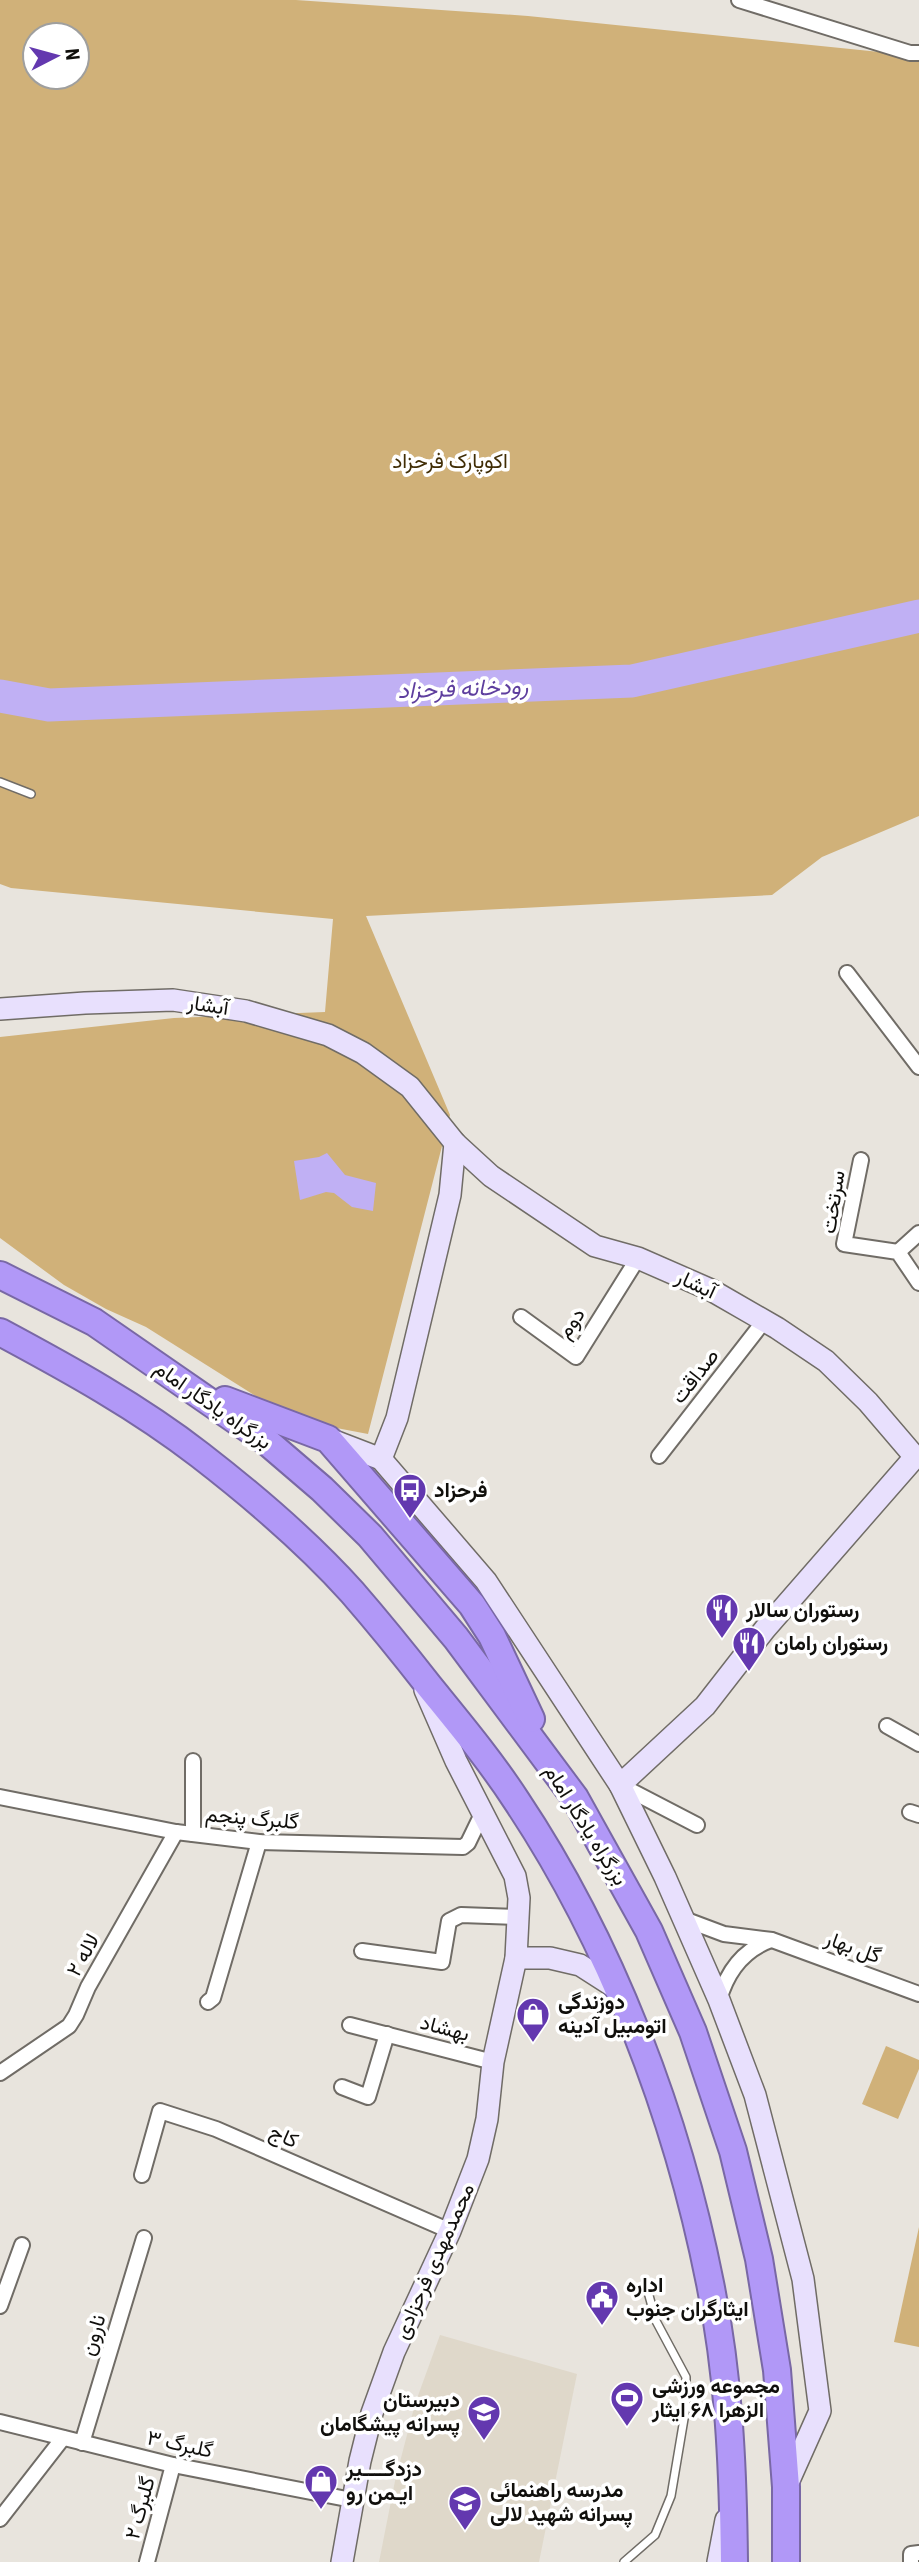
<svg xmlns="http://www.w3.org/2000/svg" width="919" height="2562" font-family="'Roboto Condensed',Vazirmatn,sans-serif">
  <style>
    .built { fill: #dfd8ca }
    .green { fill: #d0b179; fill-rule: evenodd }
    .water { fill: #c0b0f4 }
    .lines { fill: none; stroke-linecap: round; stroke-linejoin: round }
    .river { stroke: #c0b0f4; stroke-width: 33 }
    .lane-casing { stroke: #706c66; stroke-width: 10 }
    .street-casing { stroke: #706c66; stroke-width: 18 }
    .secondary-casing { stroke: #706c66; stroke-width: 24 }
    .highway-casing { stroke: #7968a5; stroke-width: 30 }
    .lane { stroke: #fff; stroke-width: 7 }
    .street { stroke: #fff; stroke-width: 14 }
    .secondary { stroke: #e8e0fd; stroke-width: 21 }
    .highway { stroke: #b198f7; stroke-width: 26 }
    .labels { text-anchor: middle; stroke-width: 7; stroke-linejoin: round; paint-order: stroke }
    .park-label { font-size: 21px; fill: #402d05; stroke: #fff }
    .street-label { font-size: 21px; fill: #100f0c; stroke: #fff }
    .poi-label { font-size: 21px; font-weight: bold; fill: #100f0c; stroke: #fff; text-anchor: start }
    .water-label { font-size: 23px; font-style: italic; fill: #5e3e9e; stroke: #fff }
  </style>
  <rect width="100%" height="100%" fill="#e8e4dd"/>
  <!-- built -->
  <polygon class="built" points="440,2335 577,2374 539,2562 379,2562 395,2481 415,2404"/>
  <!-- green -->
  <g class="green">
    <path d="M0,0H296L528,16L919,56V816L822,857L772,895L366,916L450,1115L368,1434L305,1422L257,1397L146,1327L106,1309L64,1285L0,1238V1037L174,1018L325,1012L333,919L11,888L0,884ZM35,35H77V77H35Z"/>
    <polygon points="886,2046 919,2060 919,2069 898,2119 862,2104"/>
    <polygon points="919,2227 919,2347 894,2342"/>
  </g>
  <!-- water -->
  <polygon class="water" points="327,1153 345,1175 376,1183 373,1211 352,1207 334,1193 326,1192 300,1200 294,1161 319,1157"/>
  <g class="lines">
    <!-- river -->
    <polyline class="river" points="0,696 49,705 632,681 919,616"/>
    <defs>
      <g id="lane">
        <polyline points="0,782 31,794"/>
        <polyline points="624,2562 655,2535 671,2496 686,2407 686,2377 656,2321 645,2281"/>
      </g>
      <g id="street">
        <polyline points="739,0 910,53 919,53"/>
        <polyline points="847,973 919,1067"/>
        <polyline points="861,1160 844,1244 898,1252 919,1283"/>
        <polyline points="898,1252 919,1233"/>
        <polyline points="521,1317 576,1357 638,1258"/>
        <polyline points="659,1456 764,1321"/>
        <polyline points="887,1726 919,1744"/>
        <polyline points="193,1761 193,1834"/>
        <polyline points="620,1785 697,1825"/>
        <polyline points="0,1797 176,1832 259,1842 463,1847 468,1843 483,1812"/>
        <polyline points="910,1812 919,1815"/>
        <polyline points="684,1919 724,1934 772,1940 919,1994"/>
        <polyline points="362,1951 442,1962 449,1921 461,1915 518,1917"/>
        <path d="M719,2000C727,1972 743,1950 771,1940"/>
        <polyline points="208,2002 213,1998 259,1842"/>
        <polyline points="350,2025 493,2062"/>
        <polyline points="0,2073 69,2026 76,2015 88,1987 176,1832"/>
        <polyline points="342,2087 368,2097 387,2034"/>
        <polyline points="142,2175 160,2111 216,2129 450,2231"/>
        <polyline points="0,2306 22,2245"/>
        <polyline points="0,2422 173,2465 352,2500"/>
        <polyline points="82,2443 144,2238"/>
        <polyline points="0,2519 63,2438"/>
        <polyline points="147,2562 173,2465"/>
        <polyline points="911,2562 911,2554 919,2553"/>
      </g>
      <g id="secondary">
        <polyline points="0,1009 85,1003 173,1000 246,1011 328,1035 363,1053 410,1087 455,1143 491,1176 595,1246 638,1258 711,1290 777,1328 826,1361 868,1402 915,1457"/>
        <polyline points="329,1439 381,1459 486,1581 620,1785 665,1877 719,2000 755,2095 803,2279 820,2411 786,2487"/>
        <polyline points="381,1459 397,1418 450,1195 455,1143"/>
        <polyline points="620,1785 705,1706 765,1629 915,1457"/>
        <polyline points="516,1958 550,1958 580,1965 619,1990"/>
        <polyline points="342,2562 360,2461 372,2413 394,2352 450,2231 478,2159 487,2119 493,2062 516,1958 519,1898 515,1876 456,1761 425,1690"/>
        <polyline points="718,2562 726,2520"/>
      </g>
      <g id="highway">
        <polyline points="0,1275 94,1322 266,1441 322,1489 370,1536 456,1638 575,1798 649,1931 693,2032 733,2151 759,2259 777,2370 786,2487 786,2562"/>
        <path d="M0,1332C69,1369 138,1407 200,1455C253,1496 307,1542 352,1592C378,1622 404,1654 429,1686C459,1723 490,1760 516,1800C611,1942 677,2116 710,2283C729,2375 733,2468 734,2562"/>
        <polyline points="225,1400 328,1439 472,1605 492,1636 531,1719"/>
      </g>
    </defs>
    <!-- lane casing -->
    <use href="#lane" class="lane-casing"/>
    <!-- street casing -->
    <use href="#street" class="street-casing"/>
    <!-- secondary casing -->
    <use href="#secondary" class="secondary-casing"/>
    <!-- highway casing -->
    <use href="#highway" class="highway-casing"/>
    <!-- lane -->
    <use href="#lane" class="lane"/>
    <!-- street -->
    <use href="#street" class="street"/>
    <!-- secondary -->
    <use href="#secondary" class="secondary"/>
    <!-- highway -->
    <use href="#highway" class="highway"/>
  </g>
  <!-- icons -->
  <defs>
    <symbol id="bus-pin" viewBox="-11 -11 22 30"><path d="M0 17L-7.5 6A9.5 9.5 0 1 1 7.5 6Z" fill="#6338af" stroke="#fff"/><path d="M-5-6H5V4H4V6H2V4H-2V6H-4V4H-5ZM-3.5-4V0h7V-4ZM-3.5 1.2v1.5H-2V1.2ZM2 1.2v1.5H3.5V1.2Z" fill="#fff"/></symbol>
    <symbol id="restaurant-pin" viewBox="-11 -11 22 30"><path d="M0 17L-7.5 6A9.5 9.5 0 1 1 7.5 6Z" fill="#6338af" stroke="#fff"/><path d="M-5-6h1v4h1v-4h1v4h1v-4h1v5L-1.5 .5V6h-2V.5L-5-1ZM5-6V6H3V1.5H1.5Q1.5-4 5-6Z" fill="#fff"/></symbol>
    <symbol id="shop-pin" viewBox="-11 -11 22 30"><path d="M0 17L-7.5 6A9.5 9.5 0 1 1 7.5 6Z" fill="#6338af" stroke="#fff"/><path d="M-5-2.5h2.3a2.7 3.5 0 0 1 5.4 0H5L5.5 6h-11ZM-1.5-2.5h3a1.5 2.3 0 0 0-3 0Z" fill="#fff"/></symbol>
    <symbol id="civic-pin" viewBox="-11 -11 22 30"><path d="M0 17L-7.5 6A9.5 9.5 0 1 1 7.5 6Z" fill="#6338af" stroke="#fff"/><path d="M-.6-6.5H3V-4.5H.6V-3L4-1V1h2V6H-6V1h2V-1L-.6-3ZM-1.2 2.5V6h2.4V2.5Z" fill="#fff"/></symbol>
    <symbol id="stadium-pin" viewBox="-11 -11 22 30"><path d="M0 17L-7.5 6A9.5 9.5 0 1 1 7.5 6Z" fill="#6338af" stroke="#fff"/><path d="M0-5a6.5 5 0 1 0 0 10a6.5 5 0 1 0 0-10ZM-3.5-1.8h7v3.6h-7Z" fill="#fff"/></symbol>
    <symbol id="school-pin" viewBox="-11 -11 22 30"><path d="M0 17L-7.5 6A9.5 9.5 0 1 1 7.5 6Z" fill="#6338af" stroke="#fff"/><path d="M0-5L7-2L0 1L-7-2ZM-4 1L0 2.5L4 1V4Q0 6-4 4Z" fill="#fff"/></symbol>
  </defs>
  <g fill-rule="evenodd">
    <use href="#bus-pin" x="391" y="1471" width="38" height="52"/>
    <use href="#restaurant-pin" x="703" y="1591" width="38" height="52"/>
    <use href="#restaurant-pin" x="730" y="1624" width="38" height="52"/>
    <use href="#shop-pin" x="514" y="1995" width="38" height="52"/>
    <use href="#civic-pin" x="583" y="2278" width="38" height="52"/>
    <use href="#stadium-pin" x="608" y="2379" width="38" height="52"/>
    <use href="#school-pin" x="465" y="2393" width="38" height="52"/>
    <use href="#shop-pin" x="302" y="2462" width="38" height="52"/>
    <use href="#school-pin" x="446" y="2483" width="38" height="52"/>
  </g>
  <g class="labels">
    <!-- park labels -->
    <g class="park-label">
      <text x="450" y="468">اکوپارک فرحزاد</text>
    </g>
    <!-- street labels -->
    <g class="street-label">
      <text transform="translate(208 1005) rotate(8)" y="7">آبشار</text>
      <text transform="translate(833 1202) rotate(-81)" y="7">سرتخت</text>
      <text transform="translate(696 1284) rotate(25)" y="7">آبشار</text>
      <text transform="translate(571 1323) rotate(-55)" y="7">دوم</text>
      <text transform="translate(695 1376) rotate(-52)" y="7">صداقت</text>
      <text transform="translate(213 1405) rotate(35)" y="7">بزرگراه یادگار امام</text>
      <text transform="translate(252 1818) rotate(5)" y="7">گلبرگ پنجم</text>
      <text transform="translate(586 1825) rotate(58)" y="7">بزرگراه یادگار امام</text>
      <text transform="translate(853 1947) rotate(20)" y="7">گل بهار</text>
      <text transform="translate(83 1955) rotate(-61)" y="7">لاله ۲</text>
      <text transform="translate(445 2028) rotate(15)" y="7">بهشاد</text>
      <text transform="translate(284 2136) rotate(24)" y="7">کاج</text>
      <text transform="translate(434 2261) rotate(-66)" y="7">محمدمهدی فرحزادی</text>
      <text transform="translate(93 2335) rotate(-73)" y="7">نارون</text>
      <text transform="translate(180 2444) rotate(12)" y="7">گلبرگ ۳</text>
      <text transform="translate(140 2508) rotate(-75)" y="7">گلبرگ ۲</text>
    </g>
    <!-- poi labels -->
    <g class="poi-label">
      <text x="434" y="1497">فرحزاد</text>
      <text x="746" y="1617">رستوران سالار</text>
      <text x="774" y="1650">رستوران رامان</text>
      <text x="558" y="2009">دوزندگی<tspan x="558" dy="24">اتومبیل آدینه</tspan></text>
      <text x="626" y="2292">اداره<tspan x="626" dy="24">ایثارگران جنوب</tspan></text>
      <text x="652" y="2393">مجموعه ورزشی<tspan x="652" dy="24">الزهرا ۶۸ ایثار</tspan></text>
      <text x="460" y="2407" text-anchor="end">دبیرستان<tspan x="460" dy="24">پسرانه پیشگامان</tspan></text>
      <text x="346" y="2476">دزدگــــیر<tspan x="346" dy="24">ایـمن رو</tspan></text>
      <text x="490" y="2497">مدرسه راهنمائی<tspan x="490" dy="24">پسرانه شهید لالی</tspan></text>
    </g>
    <!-- water labels -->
    <g class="water-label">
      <text transform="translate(463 688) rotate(-2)" y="8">رودخانه فرحزاد</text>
    </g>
  </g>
  <!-- north arrow -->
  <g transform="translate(56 56) rotate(84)"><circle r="33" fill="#ffffff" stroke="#9f9f9e" stroke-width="2"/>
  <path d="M0-5L12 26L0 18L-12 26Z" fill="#6338af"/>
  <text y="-10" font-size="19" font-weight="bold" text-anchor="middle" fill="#100f0c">N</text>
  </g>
</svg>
